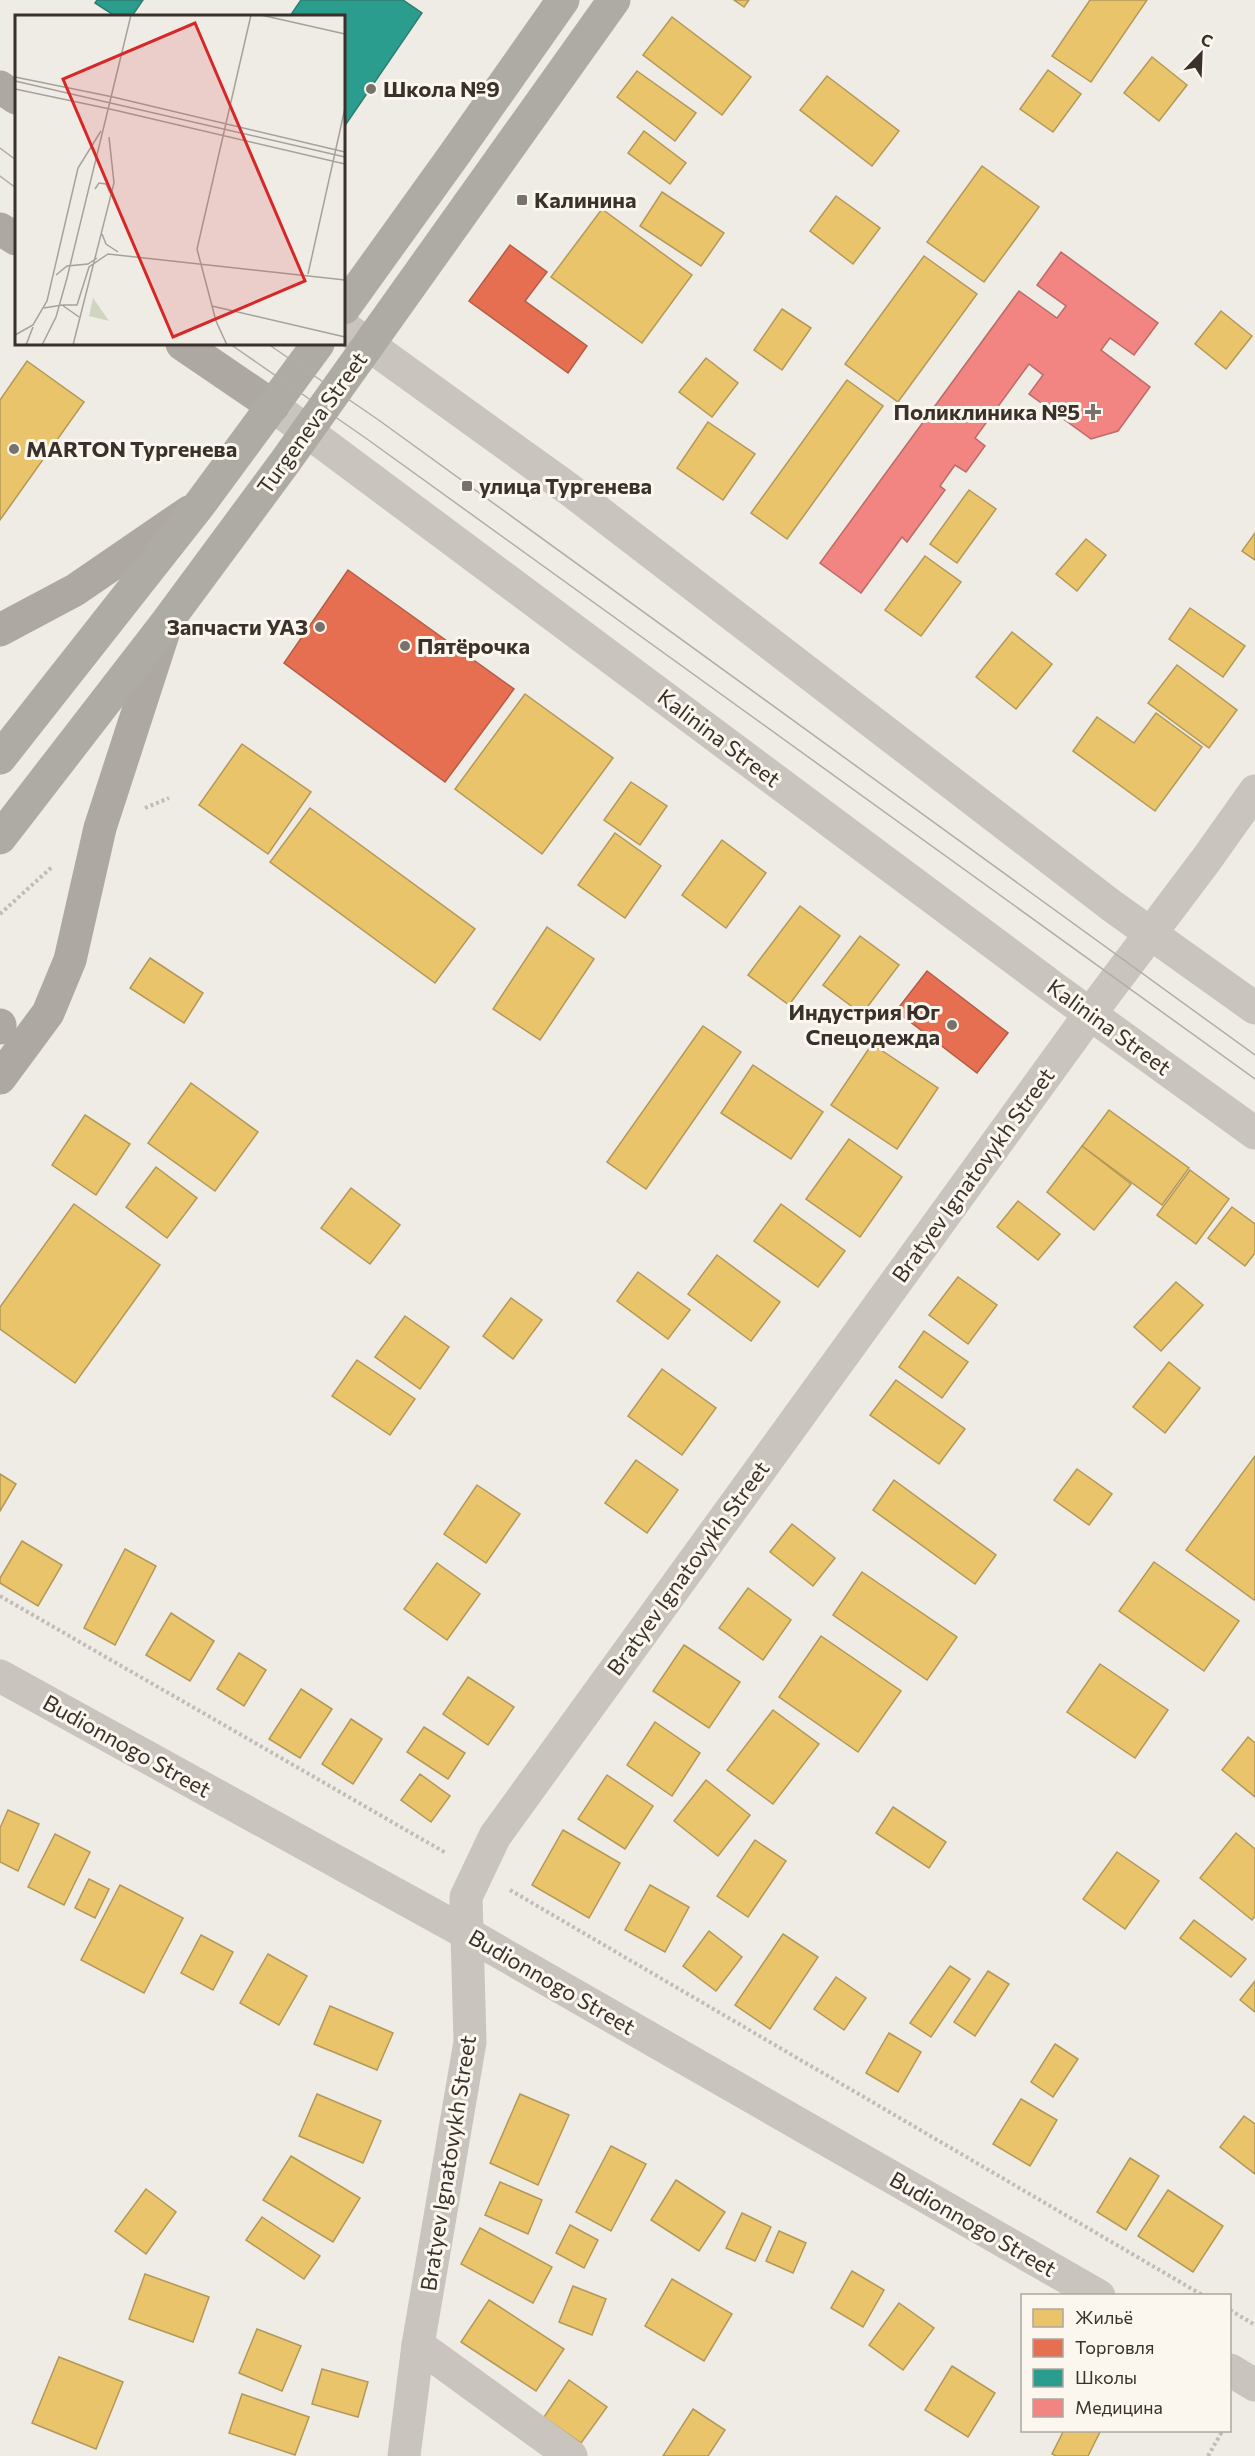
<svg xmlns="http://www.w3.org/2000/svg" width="1255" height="2456" font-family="Commissioner,sans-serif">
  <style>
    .homes { fill: #e9c46a; stroke: #b49857; stroke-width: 1.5 }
    .shops { fill: #e76f51; stroke: #b35c46; stroke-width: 1.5 }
    .schools { fill: #2a9d8f; stroke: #2f7d71; stroke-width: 1.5 }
    .health { fill: #f28482; stroke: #bb6b68; stroke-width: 1.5 }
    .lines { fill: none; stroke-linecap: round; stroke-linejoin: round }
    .path { stroke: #c2bcb6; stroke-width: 4; stroke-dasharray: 3 3; stroke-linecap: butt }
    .minor { stroke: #c9c4be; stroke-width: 33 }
    .major { stroke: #aea8a3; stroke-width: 33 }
    .highway { stroke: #aeaaa4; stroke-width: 33 }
    .tram { stroke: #b1ada8; stroke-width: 1.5 }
    .poi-dot { fill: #79726c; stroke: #fbf6ee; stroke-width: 2 }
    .labels { text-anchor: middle; stroke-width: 6; stroke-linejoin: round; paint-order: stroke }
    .poi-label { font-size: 22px; font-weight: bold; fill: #3a312b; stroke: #fbf6ee; text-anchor: start }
    .street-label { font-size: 22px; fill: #3a312b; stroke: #fbf6ee }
    .inset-road { fill: none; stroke: #a7a19b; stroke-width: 1.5 }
    .view { fill: #d62828; fill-opacity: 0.15; stroke: #d62828; stroke-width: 3 }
    .inset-edge { fill: none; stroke: #3a312b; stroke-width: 3 }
  </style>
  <rect width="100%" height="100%" fill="#efebe5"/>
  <!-- homes -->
  <g class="homes">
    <polygon points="734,0 749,0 744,7"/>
    <polygon points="1090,0 1147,0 1091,82 1052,56"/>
    <polygon points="672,17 751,77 722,115 643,55"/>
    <polygon points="1152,57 1187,85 1159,121 1124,93"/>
    <polygon points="1048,70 1081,94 1053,132 1020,109"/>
    <polygon points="637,71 696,113 675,141 617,97"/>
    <polygon points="827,76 899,131 872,166 800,110"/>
    <polygon points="644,131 686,163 670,184 628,153"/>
    <polygon points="982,166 1039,207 984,282 927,242"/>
    <polygon points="662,192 724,233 701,266 640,226"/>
    <polygon points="836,196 880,228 853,264 810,231"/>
    <polygon points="602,209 692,275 642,343 551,277"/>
    <polygon points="924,256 977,294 898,402 845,364"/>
    <polygon points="782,309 811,328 782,370 754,350"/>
    <polygon points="1221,311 1252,336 1226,369 1195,344"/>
    <polygon points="706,358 738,383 712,417 679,392"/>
    <polygon points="27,361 84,402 0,520 0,400"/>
    <polygon points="847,380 883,406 787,539 751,513"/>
    <polygon points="708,422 755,454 723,500 677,468"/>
    <polygon points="969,490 996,509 957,563 930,544"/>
    <polygon points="1255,533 1255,560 1242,551"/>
    <polygon points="1086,539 1106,555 1077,591 1056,574"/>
    <polygon points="925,556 961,582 921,636 885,610"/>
    <polygon points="1190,608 1245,646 1223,677 1169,639"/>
    <polygon points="1012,632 1052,664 1016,709 976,677"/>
    <polygon points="1177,665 1237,710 1209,748 1148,703"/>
    <polygon points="525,694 613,758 542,854 455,789"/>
    <polygon points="1156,713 1202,747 1155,811 1073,751 1097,717 1134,743"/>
    <polygon points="242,744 311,792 268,854 199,805"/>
    <polygon points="631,782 667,806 640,845 604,820"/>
    <polygon points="310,808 475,929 435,983 270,862"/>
    <polygon points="615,833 661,866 625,918 578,885"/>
    <polygon points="722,840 766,873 726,928 682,895"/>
    <polygon points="800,906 840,936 789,1005 748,975"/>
    <polygon points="547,927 594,959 540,1040 493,1009"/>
    <polygon points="860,936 899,965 862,1014 823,985"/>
    <polygon points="150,958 203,993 184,1023 130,988"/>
    <polygon points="703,1026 741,1052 646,1189 607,1162"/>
    <polygon points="872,1044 938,1088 897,1149 831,1105"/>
    <polygon points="753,1065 823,1112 791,1159 721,1113"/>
    <polygon points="191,1083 258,1132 215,1191 148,1143"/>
    <polygon points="1109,1110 1189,1168 1162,1205 1082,1146"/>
    <polygon points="85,1115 130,1144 96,1195 52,1165"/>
    <polygon points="849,1139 902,1177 860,1237 806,1199"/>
    <polygon points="1082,1146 1131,1184 1094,1230 1047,1192"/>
    <polygon points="156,1167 197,1198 167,1238 126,1207"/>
    <polygon points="1190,1170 1229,1199 1196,1244 1157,1215"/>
    <polygon points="351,1188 400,1225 370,1264 321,1228"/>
    <polygon points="1018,1201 1060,1234 1038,1260 997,1227"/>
    <polygon points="74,1204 160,1265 75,1383 0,1329 0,1307"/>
    <polygon points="781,1204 845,1251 818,1287 754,1241"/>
    <polygon points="1232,1207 1255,1224 1255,1253 1245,1266 1208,1238"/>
    <polygon points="717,1255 780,1302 751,1341 688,1294"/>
    <polygon points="638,1272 690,1310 668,1339 617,1301"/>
    <polygon points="958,1277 997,1305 968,1344 929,1315"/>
    <polygon points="1176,1282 1203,1305 1161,1351 1134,1327"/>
    <polygon points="511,1298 542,1320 513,1359 483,1336"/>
    <polygon points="405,1316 449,1347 420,1389 375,1357"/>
    <polygon points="924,1331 968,1362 942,1398 899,1367"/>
    <polygon points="357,1360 415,1399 390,1435 332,1396"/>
    <polygon points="1169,1362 1200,1388 1165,1433 1133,1407"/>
    <polygon points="662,1369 716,1408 682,1455 628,1416"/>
    <polygon points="896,1380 965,1429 939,1464 870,1415"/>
    <polygon points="1255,1456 1255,1599 1254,1600 1186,1550"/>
    <polygon points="636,1460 678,1490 647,1533 605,1503"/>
    <polygon points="1077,1469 1112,1494 1089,1525 1054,1500"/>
    <polygon points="0,1474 16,1484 0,1511"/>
    <polygon points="894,1480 996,1555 975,1584 873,1510"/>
    <polygon points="477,1485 520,1514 486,1563 444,1534"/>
    <polygon points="792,1524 835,1558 813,1586 770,1552"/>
    <polygon points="22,1541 62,1565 38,1606 0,1583 0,1578"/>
    <polygon points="125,1549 156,1566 115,1645 84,1628"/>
    <polygon points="1154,1562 1239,1621 1204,1671 1119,1611"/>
    <polygon points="437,1563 480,1594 447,1640 404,1609"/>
    <polygon points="862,1572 957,1637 927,1680 833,1615"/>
    <polygon points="748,1588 791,1620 763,1660 719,1628"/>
    <polygon points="171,1613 214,1641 190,1681 146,1655"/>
    <polygon points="821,1636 901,1691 858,1752 779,1697"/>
    <polygon points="684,1645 740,1682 709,1728 653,1691"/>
    <polygon points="239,1653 266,1670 244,1706 217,1689"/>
    <polygon points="1100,1664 1168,1710 1135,1758 1067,1712"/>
    <polygon points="468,1677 514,1707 488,1745 443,1714"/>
    <polygon points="301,1689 332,1709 300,1758 269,1739"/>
    <polygon points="773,1710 819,1744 773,1804 727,1770"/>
    <polygon points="351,1719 382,1739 353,1784 322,1764"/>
    <polygon points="655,1722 700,1753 672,1796 627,1765"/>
    <polygon points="424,1727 465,1753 448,1779 407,1752"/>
    <polygon points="1248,1737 1255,1743 1255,1797 1222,1770"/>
    <polygon points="420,1774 450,1796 431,1822 401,1800"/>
    <polygon points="607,1775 653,1806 625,1849 578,1819"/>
    <polygon points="706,1780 750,1815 718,1856 674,1821"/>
    <polygon points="893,1807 946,1842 929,1868 876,1833"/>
    <polygon points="8,1810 39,1824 18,1871 0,1862 0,1828"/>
    <polygon points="563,1830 620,1863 589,1918 532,1885"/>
    <polygon points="1236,1833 1255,1849 1255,1916 1252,1920 1200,1878"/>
    <polygon points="55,1834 90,1852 64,1905 28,1887"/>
    <polygon points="755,1840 786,1861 748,1917 717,1896"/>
    <polygon points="1117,1852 1159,1881 1125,1929 1083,1899"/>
    <polygon points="89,1879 109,1889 95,1918 75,1908"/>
    <polygon points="120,1885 183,1918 144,1993 81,1960"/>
    <polygon points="650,1885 689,1907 665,1952 625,1930"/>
    <polygon points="1194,1920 1246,1959 1231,1977 1180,1938"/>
    <polygon points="709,1931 742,1957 716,1991 683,1966"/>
    <polygon points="783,1934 818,1957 770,2029 735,2005"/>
    <polygon points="201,1935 233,1952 213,1990 181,1973"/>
    <polygon points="268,1954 307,1976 279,2025 240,2003"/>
    <polygon points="950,1966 970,1979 931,2037 910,2023"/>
    <polygon points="988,1971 1009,1984 975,2036 954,2022"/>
    <polygon points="836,1977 866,1998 844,2030 814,2009"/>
    <polygon points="1255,1981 1255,2012 1240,2000"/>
    <polygon points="330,2006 393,2033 377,2070 314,2044"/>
    <polygon points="889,2033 921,2052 898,2092 866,2073"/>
    <polygon points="1055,2044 1078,2059 1053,2097 1031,2082"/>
    <polygon points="317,2094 381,2121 363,2163 299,2136"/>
    <polygon points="520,2094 569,2115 538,2185 490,2163"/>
    <polygon points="1021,2099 1057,2120 1030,2166 993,2144"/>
    <polygon points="1244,2116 1255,2124 1255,2174 1220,2147"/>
    <polygon points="611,2146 646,2164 611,2231 576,2212"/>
    <polygon points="291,2156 360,2198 333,2242 263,2200"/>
    <polygon points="1130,2158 1159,2176 1126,2230 1097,2212"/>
    <polygon points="676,2180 725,2212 699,2251 651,2220"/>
    <polygon points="500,2182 542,2200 528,2234 485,2215"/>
    <polygon points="146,2189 176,2212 146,2254 115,2231"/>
    <polygon points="1168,2190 1223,2226 1193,2272 1138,2236"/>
    <polygon points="742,2213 771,2227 755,2261 726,2248"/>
    <polygon points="262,2217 320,2256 304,2279 246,2240"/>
    <polygon points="570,2225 598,2240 584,2268 556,2253"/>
    <polygon points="480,2228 552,2267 533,2303 461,2264"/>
    <polygon points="779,2231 806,2243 793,2273 766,2261"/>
    <polygon points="852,2271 884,2290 863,2327 831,2308"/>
    <polygon points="145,2274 209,2297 193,2342 129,2319"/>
    <polygon points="672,2279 732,2314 704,2361 645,2326"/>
    <polygon points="573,2286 606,2299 592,2335 559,2322"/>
    <polygon points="489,2300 564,2349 536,2391 461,2342"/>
    <polygon points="899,2303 934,2328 903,2370 869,2345"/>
    <polygon points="257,2329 301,2346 282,2391 239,2373"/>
    <polygon points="59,2357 123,2382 96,2449 32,2423"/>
    <polygon points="952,2366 995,2393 968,2437 925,2410"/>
    <polygon points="322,2369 368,2382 358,2417 312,2404"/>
    <polygon points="569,2380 607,2407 581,2443 544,2417"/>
    <polygon points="242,2394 309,2417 295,2455 229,2433"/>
    <polygon points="693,2409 725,2430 708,2456 663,2456"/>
    <polygon points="1064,2430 1101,2430 1088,2456 1056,2456 1052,2454"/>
  </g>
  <!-- shops -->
  <g class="shops">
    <polygon points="510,245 547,272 525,301 587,346 568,373 469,301"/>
    <polygon points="348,570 514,689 445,782 284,663"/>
    <polygon points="927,971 1008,1033 977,1073 896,1011"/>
  </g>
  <!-- schools -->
  <g class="schools">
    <polygon points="97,0 143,0 132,16 115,16 95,3"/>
    <polygon points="301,0 403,0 422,13 344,127 344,16 290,16"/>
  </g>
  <!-- health -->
  <polygon class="health" points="1061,252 1158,323 1134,355 1110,338 1101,350 1150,387 1118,431 1091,439 1029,394 1043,375 1029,364 975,438 985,446 966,472 955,465 940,486 945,490 907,542 902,537 861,593 820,563 1019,291 1057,318 1066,306 1037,285"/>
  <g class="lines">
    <!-- path -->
    <g class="path">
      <polyline points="145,808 169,798"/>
      <polyline points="0,914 53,866"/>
      <polyline points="0,1596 446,1853"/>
      <polyline points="510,1890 1204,2296"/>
      <polyline points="1230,2310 1255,2325"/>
      <polyline points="1208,2456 1223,2430"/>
    </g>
    <!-- minor -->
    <g class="minor">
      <polyline points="344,327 570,490 1112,906 1255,1008"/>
      <polyline points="273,406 1054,988 1255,1133"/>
      <polyline points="0,1676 468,1934 1099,2296"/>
      <polyline points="418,2345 571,2456"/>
      <polyline points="1230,2370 1255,2385"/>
      <polyline points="404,2456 418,2345 470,2042 466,1897 495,1836 1090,1014 1206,860 1255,791"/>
    </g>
    <!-- major -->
    <g class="major">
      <polyline points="0,87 16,98"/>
      <polyline points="0,229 16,239"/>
      <polyline points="182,344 273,406"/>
      <polyline points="0,630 75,590 189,512"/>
      <polyline points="0,1025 0,1028"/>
      <polyline points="0,1078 48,1013 70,960 100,828 166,625"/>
    </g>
    <!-- highway -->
    <g class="highway">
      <polyline points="344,308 454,155 563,0"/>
      <polyline points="0,758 200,504 318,344"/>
      <polyline points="0,838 166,623 285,462 614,0"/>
    </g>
    <!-- tram -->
    <g class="tram">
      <polyline points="0,148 16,160"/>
      <polyline points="0,176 16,188"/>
      <polyline points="230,344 367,439 1255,1079"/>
      <polyline points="268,344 380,421 1255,1055"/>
    </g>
  </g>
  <!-- markers -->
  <g class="poi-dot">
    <circle cx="371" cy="89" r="6"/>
    <rect x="516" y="194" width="12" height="12" rx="3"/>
    <path d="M1090 403h6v6h6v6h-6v6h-6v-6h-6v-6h6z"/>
    <circle cx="14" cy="449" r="6"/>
    <rect x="461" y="480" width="12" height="12" rx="3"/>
    <circle cx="320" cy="627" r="6"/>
    <circle cx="405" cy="646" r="6"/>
    <circle cx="952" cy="1025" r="6"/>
  </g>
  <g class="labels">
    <!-- poi labels -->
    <g class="poi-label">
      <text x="383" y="97">Школа №9</text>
      <text x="534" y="208">Калинина</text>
      <text x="1080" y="420" text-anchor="end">Поликлиника №5</text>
      <text x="26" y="457">MARTON Тургенева</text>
      <text x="479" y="494">улица Тургенева</text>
      <text x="308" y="635" text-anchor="end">Запчасти УАЗ</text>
      <text x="417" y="654">Пятёрочка</text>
      <text x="940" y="1020" text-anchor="end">Индустрия Юг<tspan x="940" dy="25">Спецодежда</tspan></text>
    </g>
    <!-- street labels -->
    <g class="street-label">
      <text transform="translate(312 423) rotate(-54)" y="8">Turgeneva Street</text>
      <text transform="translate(719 738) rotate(37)" y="8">Kalinina Street</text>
      <text transform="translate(1109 1027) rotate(36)" y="8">Kalinina Street</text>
      <text transform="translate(973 1175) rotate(-54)" y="8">Bratyev Ignatovykh Street</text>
      <text transform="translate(688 1568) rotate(-54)" y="8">Bratyev Ignatovykh Street</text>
      <text transform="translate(127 1746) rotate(29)" y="8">Budionnogo Street</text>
      <text transform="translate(552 1982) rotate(30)" y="8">Budionnogo Street</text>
      <text transform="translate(448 2163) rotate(-81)" y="8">Bratyev Ignatovykh Street</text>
      <text transform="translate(973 2224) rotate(30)" y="8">Budionnogo Street</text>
    </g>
  </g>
  <!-- overview -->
  <g transform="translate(15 15)">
    <rect width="330" height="330" fill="#efebe5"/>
    <path d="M78,283L92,303L94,306L74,301Z" fill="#cfd5c0"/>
    <path class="inset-road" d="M246,0L330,19M0,62L98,82M0,66L330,142M0,74L95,94M98,82L330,137M95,94L330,149M80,174L84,168L91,169L95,178M87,219L91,229L103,237M293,259L330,93M41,260L52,251L73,249L82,243M48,290H62L74,252L93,239L330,265M197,291L330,322M29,293L47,290L64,302M0,320L18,310L32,286L63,153L86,116M11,330L18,312M27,330L41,302L52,263L116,0M58,330L99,168L94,122M212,330L201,306L182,234L236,0"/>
    <path class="view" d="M180,8L290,266L158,322L48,64Z"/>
    <rect width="330" height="330" class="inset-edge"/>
  </g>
  <!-- legend -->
  <rect x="1021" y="2294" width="210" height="138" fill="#fbf6ee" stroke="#aea7a0" stroke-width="1.5"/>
  <rect x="1033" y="2309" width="30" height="18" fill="#e9c46a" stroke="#aea7a0" stroke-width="1.5"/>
  <text x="1075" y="2324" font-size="18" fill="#3a312b">Жильё</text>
  <rect x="1033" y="2339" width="30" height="18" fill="#e76f51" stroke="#aea7a0" stroke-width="1.5"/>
  <text x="1075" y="2354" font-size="18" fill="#3a312b">Торговля</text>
  <rect x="1033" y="2369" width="30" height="18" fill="#2a9d8f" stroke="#aea7a0" stroke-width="1.5"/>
  <text x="1075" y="2384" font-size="18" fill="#3a312b">Школы</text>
  <rect x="1033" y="2399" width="30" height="18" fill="#f28482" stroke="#aea7a0" stroke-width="1.5"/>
  <text x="1075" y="2414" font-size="18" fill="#3a312b">Медицина</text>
  <!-- north arrow -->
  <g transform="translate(1201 54) rotate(23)" stroke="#fbf6ee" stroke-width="4.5" paint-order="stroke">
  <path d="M0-4.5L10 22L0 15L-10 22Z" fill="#3a312b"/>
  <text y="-9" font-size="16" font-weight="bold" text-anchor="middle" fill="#3a312b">С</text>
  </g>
</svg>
